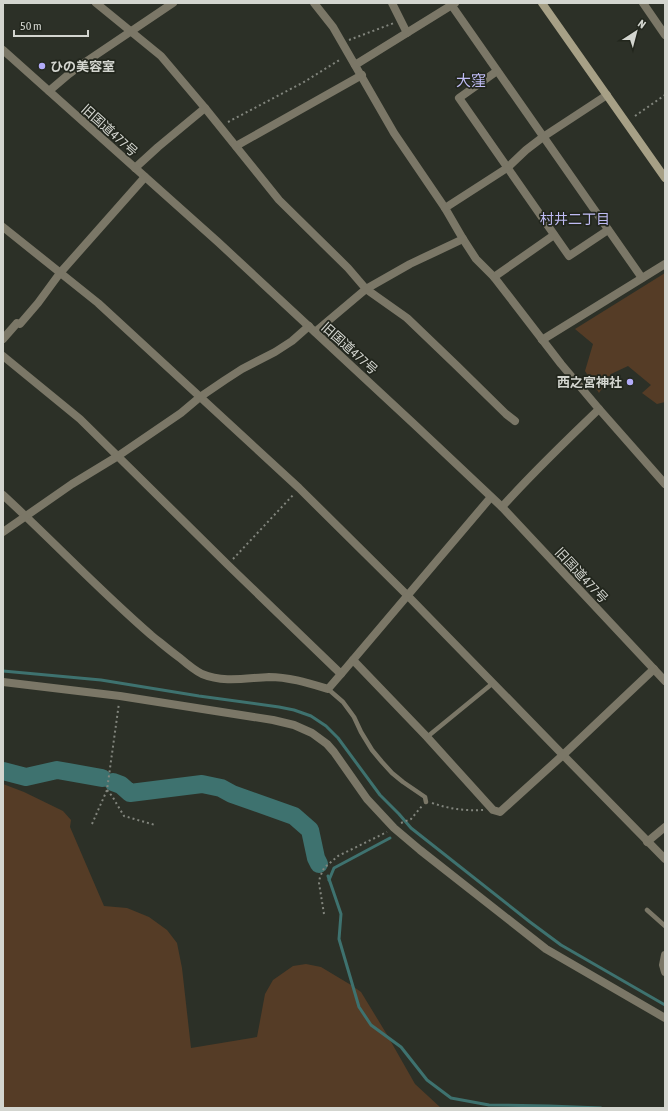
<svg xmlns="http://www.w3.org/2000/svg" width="668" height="1111" font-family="'Asap Condensed','Noto Sans JP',sans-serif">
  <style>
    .green { fill: #553c26 }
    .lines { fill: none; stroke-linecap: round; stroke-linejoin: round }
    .stream { stroke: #3e726f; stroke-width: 3 }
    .river { stroke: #3e726f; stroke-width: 18 }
    .path { stroke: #82857d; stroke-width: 2; stroke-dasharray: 2 3; stroke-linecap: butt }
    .lane { stroke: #7b7767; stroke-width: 4.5 }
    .street { stroke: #7b7767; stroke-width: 8 }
    .secondary { stroke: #a7a086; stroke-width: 8 }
    .poi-dot { fill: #b3acf9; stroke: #22261d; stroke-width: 1.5 }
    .labels { text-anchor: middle; stroke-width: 3.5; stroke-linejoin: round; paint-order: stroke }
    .poi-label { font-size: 13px; font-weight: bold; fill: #d3d5cf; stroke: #22261d; text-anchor: start }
    .street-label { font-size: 13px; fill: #d3d5cf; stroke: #22261d }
    .neighbourhood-label { font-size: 14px; fill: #bfbbf4; stroke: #22261d }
    .quarter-label { font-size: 15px; fill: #bfbbf4; stroke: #22261d }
  </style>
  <rect width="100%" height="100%" fill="#2c3027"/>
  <!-- green -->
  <g class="green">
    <polygon points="665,273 665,402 657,404 642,393 651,385 628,366 611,374 599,393 585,371 593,344 575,329"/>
    <polygon points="3,784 24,792 63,811 71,820 70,827 104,906 127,908 149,917 167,930 177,943 182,968 191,1048 257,1037 265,994 273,980 293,966 306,964 321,967 351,985 361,992 386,1033 415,1084 441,1108 3,1108"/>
  </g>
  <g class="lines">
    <!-- stream -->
    <g class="stream">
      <polyline points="3,671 101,680 199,696 279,707 294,710 311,716 326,726 338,738 380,795 399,814 411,828 530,922 561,945 665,1005"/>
      <polyline points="328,876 341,914 339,939 359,1007 371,1025 401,1047 427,1080 451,1098 489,1105 549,1106 601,1108"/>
      <polyline points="329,880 334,868 390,838"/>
    </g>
    <!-- river -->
    <g class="river">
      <polyline points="3,771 26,777 57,770 102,778"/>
      <polyline points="113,782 121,785 130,793 202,784 221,788 232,794 294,816 310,830 316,858 319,864"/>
    </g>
    <!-- path -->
    <g class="path">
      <polyline points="349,40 394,23"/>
      <polyline points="635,116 665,95"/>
      <polyline points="228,122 304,82 341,59"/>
      <polyline points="233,559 294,494"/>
      <polyline points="107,790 112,796 124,816 155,825"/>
      <path d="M432,803C450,809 464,811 483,810"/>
      <polyline points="401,823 411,819 422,806"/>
      <polyline points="92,824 107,790 119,703"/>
      <polyline points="324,914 319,883 320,877 324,868 338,856 387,832"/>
    </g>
    <!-- lane -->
    <g class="lane">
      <polyline points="328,689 343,702 354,717 361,732 372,750 382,762 392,773 403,782 425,797 426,802"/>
      <polyline points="427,737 493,683"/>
      <polyline points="647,910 665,926"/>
    </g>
    <!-- street -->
    <g class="street">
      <polyline points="96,3 161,56 205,108 279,200 348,268 366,289 407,318 457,366 506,414 515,421"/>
      <polyline points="314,3 333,27 394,133 445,208 463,239 476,259 494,277 561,364 599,409 665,484"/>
      <polyline points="392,3 407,33"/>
      <polyline points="450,3 642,278"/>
      <polyline points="643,3 665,35"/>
      <polyline points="3,50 218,242 415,425 502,507 665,681"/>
      <polyline points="355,65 455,3"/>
      <polyline points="497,71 459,98 569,256 608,230"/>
      <polyline points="49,91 69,74 81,65 173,3"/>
      <polyline points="236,146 362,75"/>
      <polyline points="135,168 158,147 205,108"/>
      <polyline points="445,208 507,168 526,150 543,137 607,95"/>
      <polyline points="3,227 98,303 299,488 407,595 563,755 665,859"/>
      <polyline points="494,277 554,235"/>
      <polyline points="315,332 366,289 410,264 463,239"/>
      <polyline points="3,339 17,323 20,324 38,303 60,273 145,177"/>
      <polyline points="542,340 665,264"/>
      <polyline points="3,356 80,419 228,565 341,674 491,497"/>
      <path d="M3,495C53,541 100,591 151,635C161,643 170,651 180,658C187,664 194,670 202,674C224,683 246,678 269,677C289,677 308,683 328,689L341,674"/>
      <path d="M502,507C532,473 566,441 599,409"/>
      <polyline points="3,532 72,484 118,456 181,413 200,397 225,380 242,369 275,352 292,341 309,326"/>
      <polyline points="353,660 427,737 493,810 500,812 563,755 654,669"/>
      <polyline points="3,682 120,696 273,720 294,725 312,733 327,744 334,752 367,799 394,828 420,850 546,949 665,1018"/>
      <polyline points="647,842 665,827"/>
      <polyline points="665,955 663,965 665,972"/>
    </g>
    <!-- secondary -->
    <polyline class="secondary" points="542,3 665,178"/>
  </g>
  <!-- markers -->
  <g class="poi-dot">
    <circle cx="42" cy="66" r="4"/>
    <circle cx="630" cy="382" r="4"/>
  </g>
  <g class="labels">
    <!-- poi labels -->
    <g class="poi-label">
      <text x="50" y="71">ひの美容室</text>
      <text x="622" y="387" text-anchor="end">西之宮神社</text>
    </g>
    <!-- street labels -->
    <g class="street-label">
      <text transform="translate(110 130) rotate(42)" y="5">旧国道477号</text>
      <text transform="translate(350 348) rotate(42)" y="5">旧国道477号</text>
      <text transform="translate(582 575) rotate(47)" y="5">旧国道477号</text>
    </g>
    <!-- neighbourhood labels -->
    <g class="neighbourhood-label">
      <text x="575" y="224">村井二丁目</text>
    </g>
    <!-- quarter labels -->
    <g class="quarter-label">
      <text x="471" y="86">大窪</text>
    </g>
  </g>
  <!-- border -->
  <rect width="668" height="1111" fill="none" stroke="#d3d5cf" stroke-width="8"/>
  <!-- north arrow -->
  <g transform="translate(636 32) rotate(36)" stroke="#22261d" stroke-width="3" paint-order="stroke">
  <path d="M0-3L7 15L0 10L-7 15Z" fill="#d3d5cf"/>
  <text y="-6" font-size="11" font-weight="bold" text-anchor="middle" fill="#d3d5cf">N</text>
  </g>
  <!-- scale -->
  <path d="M14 30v6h74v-6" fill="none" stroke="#d3d5cf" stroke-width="2"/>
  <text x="20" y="30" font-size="12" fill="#d3d5cf" stroke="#22261d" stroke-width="3" paint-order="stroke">50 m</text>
</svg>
